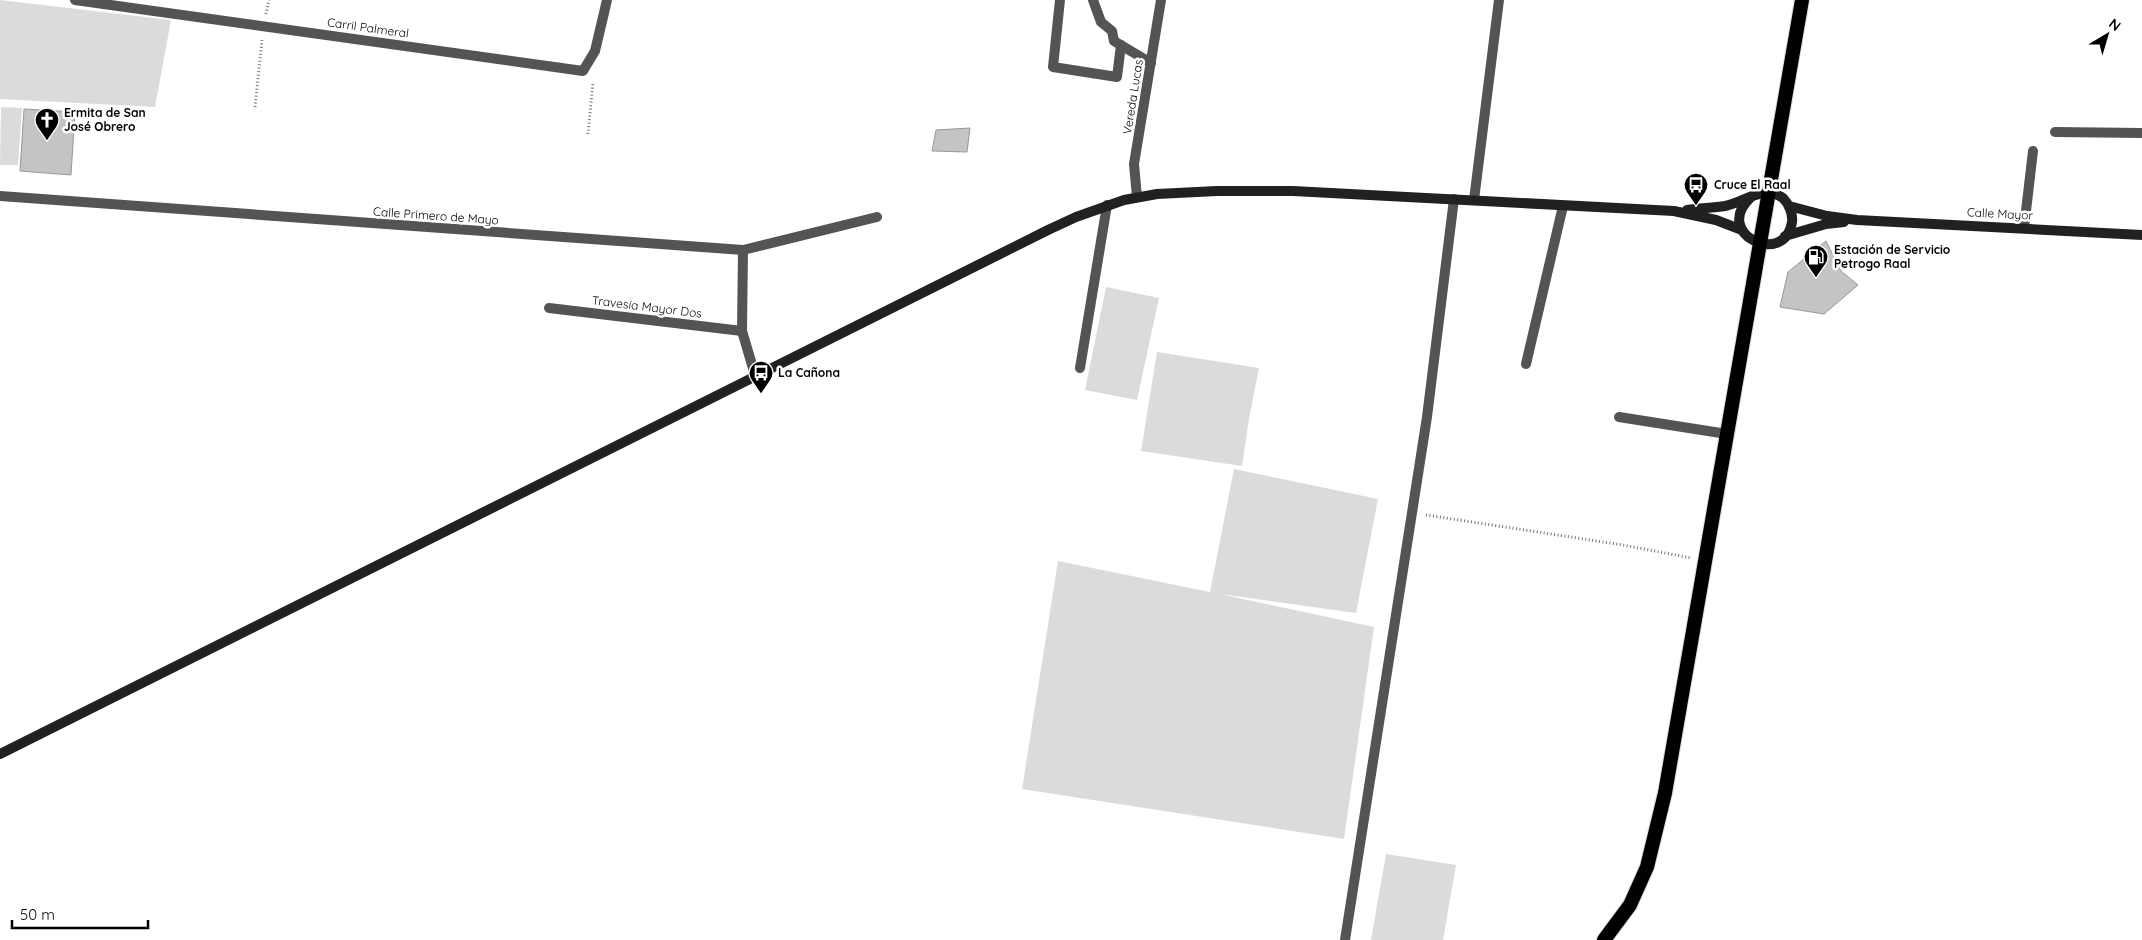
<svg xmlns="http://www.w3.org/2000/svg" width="2142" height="940" font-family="Quicksand,sans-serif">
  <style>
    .green { fill: #dbdbdb }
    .building { fill: #c4c4c4; stroke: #989898 }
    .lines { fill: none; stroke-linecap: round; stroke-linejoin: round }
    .trunk-casing { stroke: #dbdbdb; stroke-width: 16 }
    .path { stroke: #767676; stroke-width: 3; stroke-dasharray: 1 2.5; stroke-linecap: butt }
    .service { stroke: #545454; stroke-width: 10 }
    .minor { stroke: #545454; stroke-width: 10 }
    .secondary { stroke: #212121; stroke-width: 10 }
    .trunk { stroke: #000; stroke-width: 14 }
    .labels { text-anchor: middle; stroke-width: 5; stroke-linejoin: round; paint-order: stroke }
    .street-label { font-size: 12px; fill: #000; stroke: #fff }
    .poi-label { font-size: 12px; font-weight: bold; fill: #000; stroke: #fff; text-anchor: start }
  </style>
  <rect width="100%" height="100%" fill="#fff"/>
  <!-- green -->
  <g class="green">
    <polygon points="0,0 171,20 155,107 0,99"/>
    <polygon points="1,107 22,108 18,165 0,165"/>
    <polygon points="1106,287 1159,298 1137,400 1085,390"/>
    <polygon points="1157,352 1259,368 1249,419 1242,466 1141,451"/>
    <polygon points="1234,469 1378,499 1356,613 1220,594 1374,627 1344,839 1022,789 1058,561 1210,592"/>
    <polygon points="1386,854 1456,865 1443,940 1371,940"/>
  </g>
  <!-- building -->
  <g class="building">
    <polygon points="24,109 75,112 71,175 20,171"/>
    <polygon points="970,128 967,152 932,151 936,130"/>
    <polygon points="1826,241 1841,271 1858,285 1824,314 1780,307 1788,272"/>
  </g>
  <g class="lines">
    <defs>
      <polyline id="trunk" points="1604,940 1630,905 1647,867 1665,793 1802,0"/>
    </defs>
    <!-- trunk casing -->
    <use href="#trunk" class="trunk-casing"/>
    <!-- path -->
    <g class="path">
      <polyline points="266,14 269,0"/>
      <polyline points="255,107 262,40"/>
      <polyline points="588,134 593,82"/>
      <polyline points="1426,515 1623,545 1691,558"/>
    </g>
    <!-- service -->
    <polyline class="service" points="743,250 877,217"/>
    <!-- minor -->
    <g class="minor">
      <polyline points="75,0 583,71 595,51 607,0"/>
      <polyline points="1060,0 1053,67 1117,77 1121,45"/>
      <polyline points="1093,0 1101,22 1112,31 1114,41 1151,63"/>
      <polyline points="2055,132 2142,133"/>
      <polyline points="0,196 743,250 742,331 755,375"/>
      <polyline points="1137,197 1134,164 1161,0"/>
      <polyline points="1474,200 1499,0"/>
      <polyline points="2024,228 2033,151"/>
      <polyline points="549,308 742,331"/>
      <polyline points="1526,364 1563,206"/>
      <polyline points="1080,368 1107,205"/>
      <polyline points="1619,417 1727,434"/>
      <polyline points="1345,940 1427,417 1454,199"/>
    </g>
    <!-- secondary -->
    <g class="secondary">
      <polyline points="1789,206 1827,216 1857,220 2142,235"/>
      <path d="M1687,210C1700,208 1713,208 1725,206C1745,202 1764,184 1783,198C1789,204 1793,214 1792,222C1785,268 1711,234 1751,197"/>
      <polyline points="1785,236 1826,224 1844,222"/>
      <polyline points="0,754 1048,230 1076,217 1124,200 1157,194 1217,191 1293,191 1674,211 1716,220 1742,230"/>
    </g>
    <!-- trunk -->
    <use href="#trunk" class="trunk"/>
  </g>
  <!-- icons -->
  <defs>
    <symbol id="church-pin" viewBox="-11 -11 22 30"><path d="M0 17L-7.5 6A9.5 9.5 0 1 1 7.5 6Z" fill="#000" stroke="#fff"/><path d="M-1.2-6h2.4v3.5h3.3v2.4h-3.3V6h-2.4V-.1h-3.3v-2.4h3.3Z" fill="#fff"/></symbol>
    <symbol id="bus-pin" viewBox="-11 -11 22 30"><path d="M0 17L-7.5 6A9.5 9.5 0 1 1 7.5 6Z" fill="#000" stroke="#fff"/><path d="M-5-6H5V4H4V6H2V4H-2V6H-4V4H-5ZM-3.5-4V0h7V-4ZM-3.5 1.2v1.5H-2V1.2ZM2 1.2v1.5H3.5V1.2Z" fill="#fff"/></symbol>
    <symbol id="fuel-pin" viewBox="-11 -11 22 30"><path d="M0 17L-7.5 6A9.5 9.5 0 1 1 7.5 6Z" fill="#000" stroke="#fff"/><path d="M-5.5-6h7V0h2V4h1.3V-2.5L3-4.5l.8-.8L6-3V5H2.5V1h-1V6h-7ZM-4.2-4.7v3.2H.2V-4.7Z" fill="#fff"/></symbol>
  </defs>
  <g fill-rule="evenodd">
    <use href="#church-pin" x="33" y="106" width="28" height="38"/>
    <use href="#bus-pin" x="1682" y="171" width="28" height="38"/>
    <use href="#fuel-pin" x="1802" y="243" width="28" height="38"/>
    <use href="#bus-pin" x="747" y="359" width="28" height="38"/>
  </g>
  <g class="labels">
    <!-- street labels -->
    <g class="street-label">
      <text transform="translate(368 28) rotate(8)" y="4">Carril Palmeral</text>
      <text transform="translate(1133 97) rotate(-81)" y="4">Vereda Lucas</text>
      <text transform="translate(2000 214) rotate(3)" y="4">Calle Mayor</text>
      <text transform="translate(436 216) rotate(4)" y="4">Calle Primero de Mayo</text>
      <text transform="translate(647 307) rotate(7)" y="4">Travesía Mayor Dos</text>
    </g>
    <!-- poi labels -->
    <g class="poi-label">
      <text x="64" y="117">Ermita de San<tspan x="64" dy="14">José Obrero</tspan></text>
      <text x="1714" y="189">Cruce El Raal</text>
      <text x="1834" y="254">Estación de Servicio<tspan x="1834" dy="14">Petrogo Raal</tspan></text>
      <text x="778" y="377">La Cañona</text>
    </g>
  </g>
  <!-- north arrow -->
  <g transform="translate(2107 35) rotate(38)" stroke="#ffffff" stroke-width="4" paint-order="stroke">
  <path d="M0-4L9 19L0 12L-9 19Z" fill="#000000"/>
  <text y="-8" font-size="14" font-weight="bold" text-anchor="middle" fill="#000000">N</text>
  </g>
  <!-- scale -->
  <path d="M12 920v8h136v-8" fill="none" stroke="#000000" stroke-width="2.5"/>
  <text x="20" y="920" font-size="15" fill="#000000" stroke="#ffffff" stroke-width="4" paint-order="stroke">50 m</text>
</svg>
